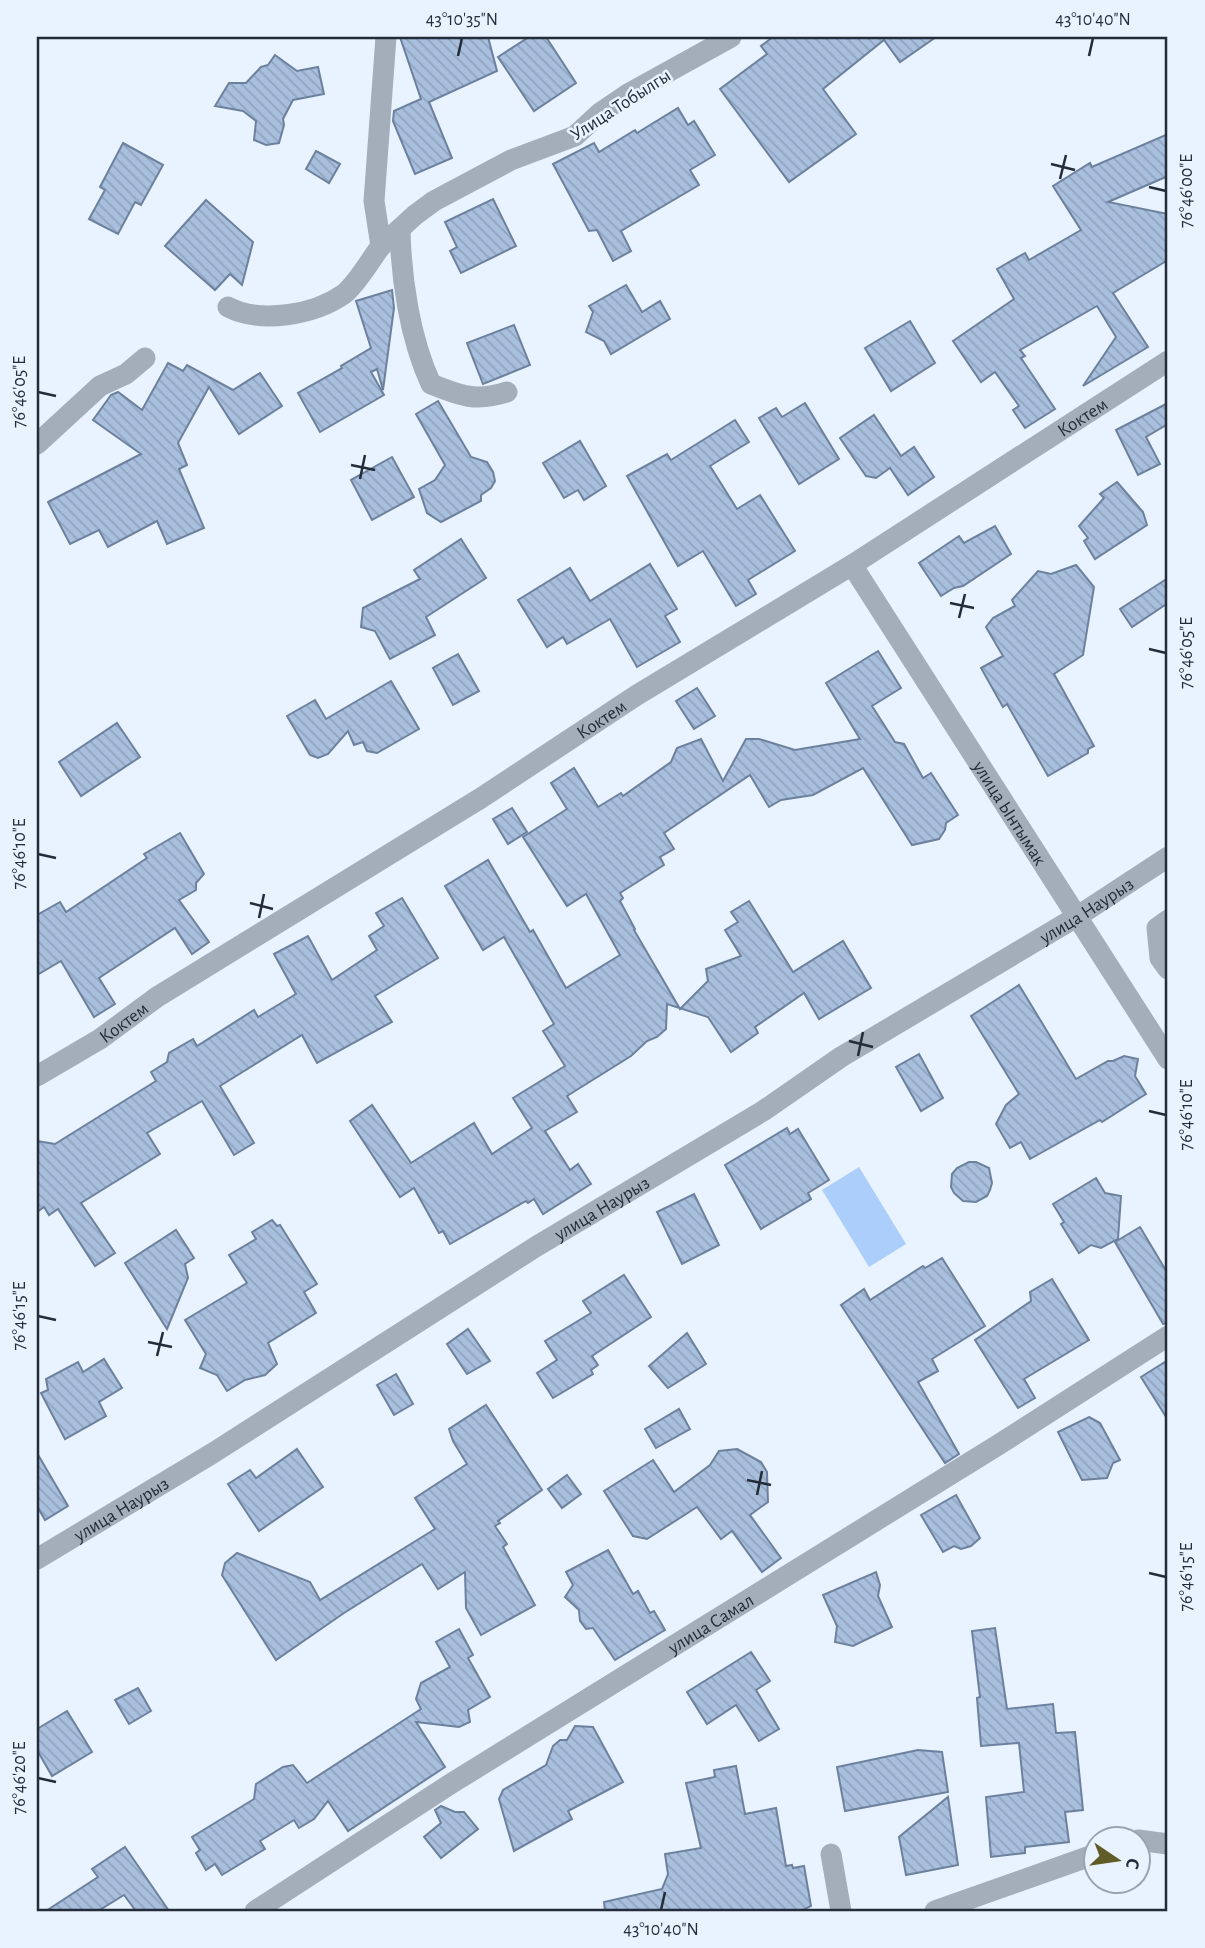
<svg xmlns="http://www.w3.org/2000/svg" width="1205" height="1948" font-family="'Alegreya Sans',sans-serif">
  <style>
    .green { fill: #abcefa }
    .building { fill: url(#building-back-hatch); stroke: #6c819d; stroke-width: 2 }
    .lines { fill: none; stroke-linecap: round; stroke-linejoin: round }
    .minor { stroke: #a4aebb; stroke-width: 21 }
    .ticks { fill: none; stroke: #232c38; stroke-width: 2.5 }
    .labels { text-anchor: middle; stroke-width: 5; stroke-linejoin: round; paint-order: stroke }
    .street-label { font-size: 19px; fill: #232c38; stroke: #e9f2ff }
    .neatline { fill: none; stroke: #232c38; stroke-width: 2.5 }
    .ticks-label { font-size: 18px; text-anchor: middle; fill: #232c38 }
  </style>
  <defs>
    <pattern id="building-back-hatch" width="6" height="6" patternUnits="userSpaceOnUse" patternTransform="scale(1.75)"><rect width="6" height="6" fill="#a8bfdd"/><path d="M-1 5l2 2M0 0l6 6M5-1l2 2" fill="none" stroke="#90a4be"/></pattern>
  </defs>
  <rect width="100%" height="100%" fill="#e9f2ff"/>
  <!-- green -->
  <polygon class="green" points="859,1167 906,1244 869,1267 822,1190"/>
  <!-- building -->
  <g class="building">
    <polygon points="400,37 488,37 497,71 429,102 452,158 415,174 393,121 394,111 421,99"/>
    <polygon points="529,37 546,37 576,83 534,111 498,57"/>
    <polygon points="773,37 936,37 900,62 884,40 823,89 856,134 789,182 720,89 767,54 761,46"/>
    <polygon points="275,55 297,71 318,67 324,94 293,100 283,119 284,125 279,143 266,145 254,140 256,121 243,111 215,106 229,83 246,83 261,67 268,65"/>
    <polygon points="678,108 688,125 694,121 715,155 690,170 699,185 621,231 631,251 613,261 597,230 589,231 553,164 594,143 599,152 635,130 637,133"/>
    <polygon points="1168,134 1168,176 1108,202 1168,214 1168,260 1113,293 1148,347 1083,386 1116,337 1097,306 1020,350 1025,356 1021,358 1055,409 1025,428 1013,410 1019,406 995,372 981,382 953,341 1014,299 997,269 1025,253 1029,260 1081,230 1053,186 1090,163 1092,167"/>
    <polygon points="123,143 163,165 141,205 135,202 118,234 89,219 105,190 100,187"/>
    <polygon points="316,151 340,164 329,183 306,169"/>
    <polygon points="493,199 516,246 461,273 450,251 457,247 445,222"/>
    <polygon points="206,200 253,242 242,285 230,274 215,290 165,246"/>
    <polygon points="626,285 642,312 660,301 670,319 611,354 604,341 586,332 593,312 589,306"/>
    <polygon points="392,290 394,308 383,390 377,369 371,372 384,395 320,432 298,393 342,368 341,366 371,348 356,301"/>
    <polygon points="910,321 935,363 891,391 865,348"/>
    <polygon points="514,325 530,365 483,384 467,343"/>
    <polygon points="168,363 183,371 187,365 233,390 260,373 282,406 239,434 209,387 178,443 187,465 179,469 204,528 167,544 157,521 108,547 99,530 70,544 48,502 141,454 93,420 111,395 118,392 142,410"/>
    <polygon points="438,401 471,457 487,462 493,472 495,481 491,488 481,495 481,501 441,522 427,513 419,489 435,480 445,465 416,414"/>
    <polygon points="805,403 839,459 799,484 759,418 776,408 782,417"/>
    <polygon points="1168,403 1168,424 1146,437 1160,464 1138,475 1116,430"/>
    <polygon points="874,415 901,456 914,447 934,477 908,495 890,468 876,478 866,476 840,438"/>
    <polygon points="735,420 749,442 710,466 737,509 760,495 795,551 748,580 756,594 736,606 703,551 678,566 627,476 667,454 671,460"/>
    <polygon points="580,441 606,486 584,500 578,490 564,498 543,463"/>
    <polygon points="392,457 414,497 372,520 351,480"/>
    <polygon points="1117,482 1143,512 1147,525 1095,559 1084,541 1088,538 1079,526 1104,498 1100,494"/>
    <polygon points="995,526 1011,554 963,586 954,588 941,596 919,563 959,536 964,543"/>
    <polygon points="461,539 486,578 426,617 435,635 390,659 375,631 361,627 363,608 420,579 414,570"/>
    <polygon points="650,564 677,609 665,616 680,642 637,667 610,619 567,644 563,637 547,647 518,600 570,568 590,601"/>
    <polygon points="1076,565 1094,587 1083,655 1054,674 1094,746 1088,749 1088,753 1048,776 1007,704 1003,707 981,668 1003,656 986,627 993,618 1015,606 1012,600 1038,571 1051,574"/>
    <polygon points="1168,578 1168,603 1132,627 1120,609"/>
    <polygon points="878,651 901,688 872,706 895,742 904,744 923,778 931,773 958,815 946,823 945,830 939,839 912,845 863,768 813,795 781,800 769,807 750,775 664,833 674,849 660,857 664,865 620,893 623,898 620,901 635,929 634,930 680,1009 708,981 706,969 741,956 725,930 738,922 731,912 749,901 793,972 843,941 871,988 819,1019 804,993 755,1027 758,1033 731,1052 708,1017 667,1004 666,1029 657,1037 647,1041 631,1056 567,1096 577,1112 545,1131 570,1170 578,1164 591,1184 543,1214 534,1199 528,1203 526,1201 450,1244 443,1231 439,1233 414,1188 400,1197 350,1121 372,1105 411,1163 474,1123 492,1154 532,1128 513,1098 565,1066 543,1031 554,1024 504,937 483,950 445,886 488,860 530,932 533,930 566,988 620,955 586,894 567,906 523,837 567,809 551,783 574,768 598,807 621,793 623,796 671,762 677,748 701,739 723,781 746,739 759,739 795,750 860,739 826,683"/>
    <polygon points="458,654 479,691 453,705 433,668"/>
    <polygon points="391,681 419,729 377,753 367,751 363,742 354,745 348,731 328,754 318,758 310,755 287,716 315,700 326,719"/>
    <polygon points="697,688 715,716 694,729 676,701"/>
    <polygon points="117,723 140,757 81,796 59,762"/>
    <polygon points="512,808 527,832 508,844 493,819"/>
    <polygon points="180,833 204,874 196,883 196,890 179,900 209,942 192,954 175,928 99,978 115,1004 94,1017 61,961 37,975 37,915 60,902 66,912 147,858 144,854"/>
    <polygon points="402,898 438,958 375,996 392,1022 317,1063 302,1035 220,1086 254,1143 234,1155 202,1101 147,1133 160,1154 81,1203 115,1253 95,1266 58,1209 49,1215 44,1207 37,1212 37,1141 55,1144 156,1081 151,1072 167,1062 169,1053 193,1039 197,1046 254,1010 258,1017 296,994 274,954 308,936 332,980 377,950 369,936 384,926 376,913"/>
    <polygon points="1019,985 1076,1079 1108,1061 1113,1061 1124,1056 1138,1059 1135,1076 1146,1094 1102,1122 1100,1120 1030,1159 1021,1142 1010,1148 996,1124 1006,1105 1019,1094 971,1016"/>
    <polygon points="919,1054 943,1098 921,1111 896,1067"/>
    <polygon points="787,1128 790,1134 798,1129 829,1180 808,1193 811,1199 761,1229 725,1165"/>
    <polygon points="969,1162 976,1162 989,1168 992,1183 990,1190 987,1196 976,1202 963,1201 954,1193 951,1187 952,1174 957,1168"/>
    <polygon points="1096,1178 1105,1193 1121,1196 1118,1239 1101,1248 1091,1245 1079,1253 1061,1224 1064,1222 1053,1204"/>
    <polygon points="694,1194 719,1245 682,1264 657,1212"/>
    <polygon points="272,1220 277,1226 280,1225 317,1284 304,1292 316,1313 268,1343 277,1364 265,1375 245,1380 227,1391 217,1375 200,1368 206,1354 185,1320 247,1283 229,1255 256,1239 252,1232"/>
    <polygon points="1140,1227 1168,1274 1168,1323 1163,1324 1115,1242"/>
    <polygon points="176,1230 194,1258 185,1264 188,1278 167,1329 125,1263"/>
    <polygon points="942,1258 985,1326 932,1359 938,1371 918,1382 959,1454 945,1463 841,1305 864,1289 870,1300 923,1266 925,1268"/>
    <polygon points="624,1275 651,1317 592,1356 598,1365 591,1370 593,1374 553,1398 537,1373 557,1360 545,1341 591,1313 583,1301"/>
    <polygon points="1052,1279 1089,1340 1024,1379 1035,1398 1018,1408 975,1340 1031,1301 1030,1292"/>
    <polygon points="468,1329 490,1361 467,1374 447,1344"/>
    <polygon points="687,1333 706,1364 668,1388 649,1366"/>
    <polygon points="104,1359 122,1388 99,1402 106,1416 65,1439 41,1393 48,1390 46,1379 78,1362 83,1372"/>
    <polygon points="1168,1360 1168,1420 1141,1377"/>
    <polygon points="396,1374 413,1404 394,1415 377,1385"/>
    <polygon points="486,1405 542,1490 498,1521 500,1523 495,1526 507,1544 503,1547 535,1605 481,1635 466,1608 465,1572 438,1589 422,1564 344,1613 276,1660 222,1575 225,1563 237,1553 310,1582 320,1600 435,1529 415,1498 467,1464 453,1441 449,1429"/>
    <polygon points="679,1409 690,1429 656,1448 645,1429"/>
    <polygon points="1089,1417 1100,1423 1120,1460 1113,1463 1107,1478 1082,1480 1058,1432"/>
    <polygon points="297,1449 323,1487 259,1531 228,1484 250,1470 256,1478"/>
    <polygon points="737,1449 761,1462 767,1472 768,1502 750,1515 781,1558 762,1572 732,1531 721,1539 697,1507 647,1539 633,1536 604,1491 653,1460 674,1492 710,1465 719,1451"/>
    <polygon points="37,1453 68,1506 45,1520 37,1506"/>
    <polygon points="567,1475 581,1494 562,1508 548,1489"/>
    <polygon points="956,1495 980,1538 971,1546 961,1549 954,1546 943,1552 921,1515"/>
    <polygon points="608,1550 633,1594 638,1591 650,1613 654,1611 665,1630 615,1660 593,1628 586,1629 580,1621 579,1610 565,1597 573,1585 566,1572"/>
    <polygon points="876,1572 880,1585 878,1596 892,1627 853,1646 835,1642 837,1626 823,1595"/>
    <polygon points="995,1628 1007,1709 1053,1704 1056,1733 1075,1732 1083,1810 1065,1812 1069,1842 1025,1847 1025,1853 991,1857 986,1797 1024,1792 1019,1743 981,1746 977,1698 980,1697 972,1631"/>
    <polygon points="459,1629 473,1655 468,1658 490,1697 468,1710 470,1722 459,1727 416,1722 445,1767 348,1831 328,1801 314,1819 299,1828 294,1820 260,1841 265,1849 222,1875 215,1864 206,1870 196,1853 200,1850 192,1837 254,1799 256,1784 283,1767 293,1765 307,1783 421,1709 416,1699 421,1683 450,1667 436,1642"/>
    <polygon points="751,1652 770,1681 756,1690 779,1729 759,1741 736,1705 707,1724 687,1692"/>
    <polygon points="138,1688 151,1711 129,1724 115,1700"/>
    <polygon points="67,1711 92,1752 52,1776 37,1750 37,1729"/>
    <polygon points="575,1726 593,1727 623,1782 568,1811 572,1819 514,1851 499,1799 503,1790 546,1765 553,1746 560,1740 567,1740"/>
    <polygon points="918,1750 942,1752 948,1792 845,1811 837,1767"/>
    <polygon points="736,1766 745,1814 776,1808 786,1866 792,1865 793,1868 804,1866 811,1906 801,1911 605,1911 604,1902 662,1889 668,1874 665,1854 701,1848 686,1783 715,1777 714,1770"/>
    <polygon points="948,1797 958,1865 906,1875 899,1837"/>
    <polygon points="441,1806 455,1812 464,1812 478,1829 441,1858 424,1837 441,1823 435,1810"/>
    <polygon points="125,1847 169,1911 136,1911 124,1895 98,1911 46,1911 98,1877 92,1869"/>
  </g>
  <g class="lines">
    <!-- minor -->
    <g class="minor">
      <path d="M400,229C401,279 410,339 431,384C461,396 476,402 507,392"/>
      <polyline points="381,246 415,215 434,201 511,160 575,136 600,113 628,94 731,37"/>
      <path d="M228,307C261,324 314,315 344,294C357,284 371,259 381,246L374,201L386,37"/>
      <polyline points="37,444 100,386 126,374 145,358"/>
      <path id="s1" d="M852,565L1168,1059"/>
      <polyline points="1168,920 1157,928 1160,958 1168,969"/>
      <path id="s2" d="M37,1076L100,1039L157,997L481,798L637,695L852,565L1168,361"/>
      <path id="s3" d="M37,1559L213,1453L537,1246L763,1111L841,1057L1078,916L1168,857"/>
      <polyline points="1138,1840 1168,1844"/>
      <polyline points="831,1854 841,1911"/>
      <path id="s4" d="M255,1911L452,1783L998,1445L1168,1336"/>
      <polyline points="935,1911 1096,1854"/>
    </g>
  </g>
  <!-- ticks -->
  <path class="ticks" d="M458,56L462,38M1089,56L1093,38M1051,164L1075,170M1060,179L1066,155M1149,187L1166,191M38,392L56,396M351,465L375,470M360,479L365,455M950,603L974,608M959,618L965,594M1149,649L1166,653M38,854L56,858M250,903L273,909M259,918L264,894M849,1041L873,1047M858,1056L863,1032M1149,1111L1166,1115M38,1316L56,1320M148,1342L172,1347M157,1356L163,1332M747,1480L771,1485M757,1495L762,1471M1149,1573L1166,1577M38,1778L56,1782M661,1910L665,1892"/>
  <g class="labels">
    <!-- street labels -->
    <g class="street-label">
      <text transform="translate(620 104) rotate(-33)" y="7">Улица Тобылгы</text>
      <text dy="7" stroke="none"><textPath href="#s2" startOffset="1236">Коктем</textPath></text>
      <text dy="7" stroke="none"><textPath href="#s2" startOffset="668">Коктем</textPath></text>
      <text dy="7" stroke="none"><textPath href="#s1" startOffset="294">улица Ынтымак</textPath></text>
      <text dy="7" stroke="none"><textPath href="#s3" startOffset="1234">улица Наурыз</textPath></text>
      <text dy="7" stroke="none"><textPath href="#s2" startOffset="102">Коктем</textPath></text>
      <text dy="7" stroke="none"><textPath href="#s3" startOffset="665">улица Наурыз</textPath></text>
      <text dy="7" stroke="none"><textPath href="#s3" startOffset="98">улица Наурыз</textPath></text>
      <text dy="7" stroke="none"><textPath href="#s4" startOffset="539">улица Самал</textPath></text>
    </g>
  </g>
  <!-- border -->
  <rect width="1205" height="1948" fill="none" stroke="#e9f2ff" stroke-width="77"/>
  <!-- north arrow -->
  <g transform="translate(1117 1860) rotate(103)"><circle r="33" fill="#e9f2ff" stroke="#9aa3af" stroke-width="2"/>
  <path d="M0-5L12 26L0 18L-12 26Z" fill="#605c28"/>
  <text y="-10" font-size="19" font-weight="bold" text-anchor="middle" fill="#232c38">С</text>
  </g>
  <rect x="38" y="38" width="1128" height="1872" class="neatline"/>
  <g class="ticks-label">
    <text x="462" y="25">43°10'35"N</text>
    <text x="1093" y="25">43°10'40"N</text>
    <text transform="translate(1186 191) rotate(-90)" y="6">76°46'00"E</text>
    <text transform="translate(19 392) rotate(-90)" y="6">76°46'05"E</text>
    <text transform="translate(1186 653) rotate(-90)" y="6">76°46'05"E</text>
    <text transform="translate(19 854) rotate(-90)" y="6">76°46'10"E</text>
    <text transform="translate(1186 1115) rotate(-90)" y="6">76°46'10"E</text>
    <text transform="translate(19 1316) rotate(-90)" y="6">76°46'15"E</text>
    <text transform="translate(1186 1577) rotate(-90)" y="6">76°46'15"E</text>
    <text transform="translate(19 1778) rotate(-90)" y="6">76°46'20"E</text>
    <text x="661" y="1935">43°10'40"N</text>
  </g>
</svg>
